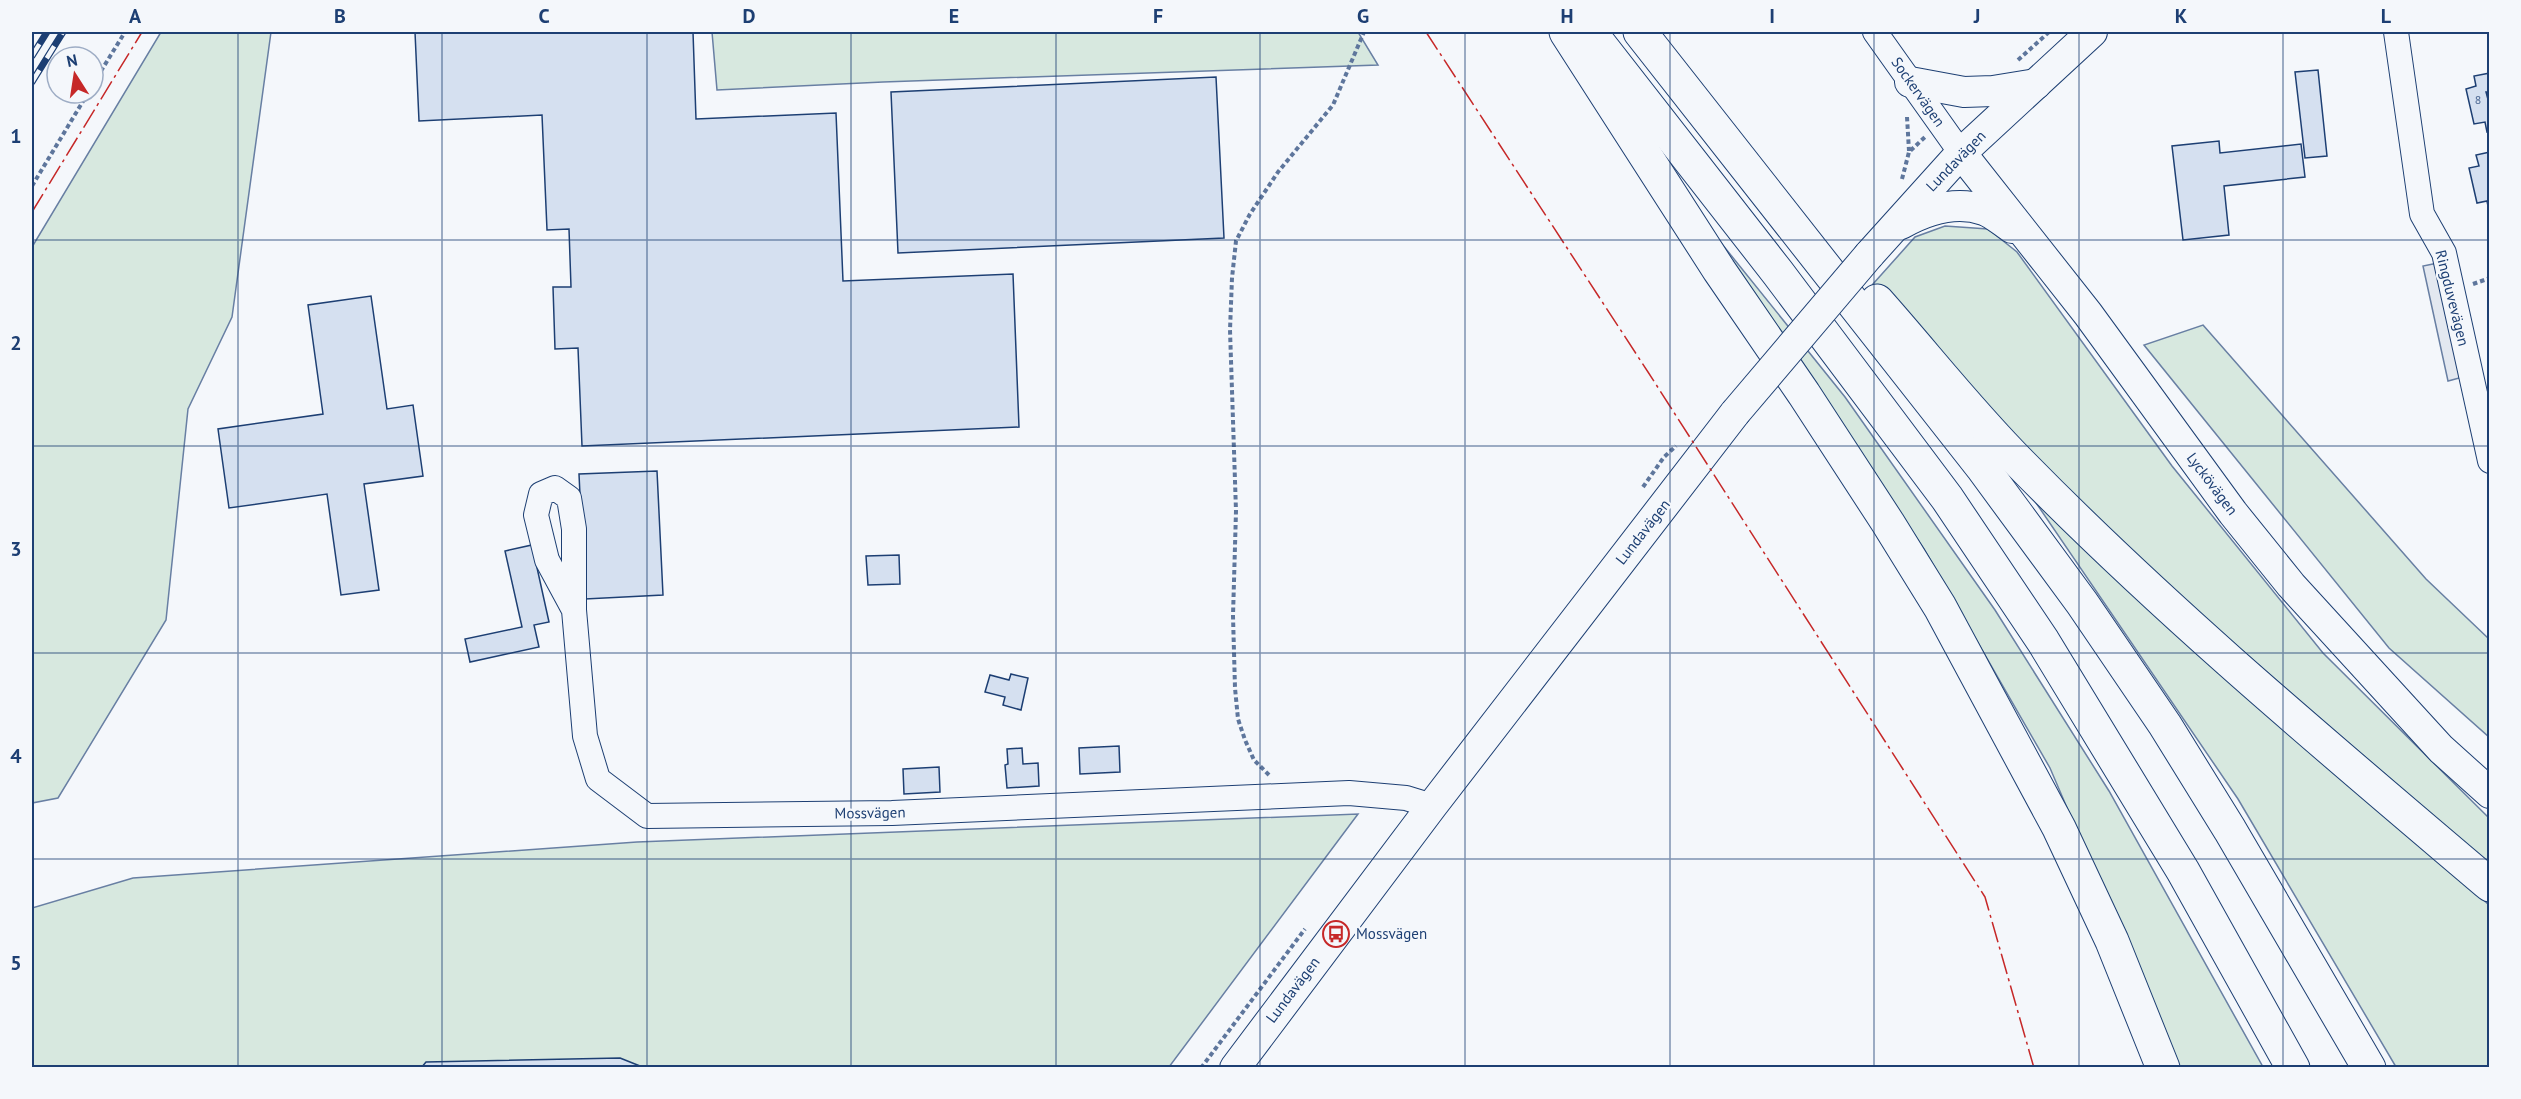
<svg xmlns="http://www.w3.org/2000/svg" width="2521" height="1099" font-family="'PT Sans',sans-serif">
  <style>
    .green { fill: #d7e8df; stroke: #687fa3; stroke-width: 1.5 }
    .parking { fill: #e3e8f0; stroke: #687fa3; stroke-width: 1.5 }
    .building { fill: #d5e0f0; stroke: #1d3f73; stroke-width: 1.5 }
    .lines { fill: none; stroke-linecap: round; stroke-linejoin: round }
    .minor-casing { stroke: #1d3f73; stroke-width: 26 }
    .major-casing { stroke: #1d3f73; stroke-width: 32 }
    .highway-casing { stroke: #1d3f73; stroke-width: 35 }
    .path { stroke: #5e769c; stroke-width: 4; stroke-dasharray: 4.5 3; stroke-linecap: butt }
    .minor { stroke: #f4f7fb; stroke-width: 24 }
    .major { stroke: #f4f7fb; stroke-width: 30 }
    .highway { stroke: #f4f7fb; stroke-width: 33 }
    .rail-casing { stroke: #1d3f73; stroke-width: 7 }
    .rail { stroke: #f4f7fb; stroke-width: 4.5; stroke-dasharray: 14; stroke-linecap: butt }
    .major-bridge-casing { stroke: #1d3f73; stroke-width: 32; stroke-linecap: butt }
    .major-bridge { stroke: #f4f7fb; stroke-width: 30 }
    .power { stroke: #c62828; stroke-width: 1.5; stroke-dasharray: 21 4.5 3 4.5; stroke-linecap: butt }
    .grid { fill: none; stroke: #1d3f73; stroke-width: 1.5; stroke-opacity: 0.55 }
    .labels { text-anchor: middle; stroke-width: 4.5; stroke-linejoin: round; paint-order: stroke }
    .number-label { font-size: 12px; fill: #4b6792 }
    .street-label { font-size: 15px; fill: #1d3f73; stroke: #f4f7fb }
    .poi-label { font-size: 15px; fill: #1d3f73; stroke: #f4f7fb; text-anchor: start }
    .neatline { fill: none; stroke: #1d3f73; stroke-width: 2 }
    .grid-label { font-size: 20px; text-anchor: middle; font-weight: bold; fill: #1d3f73 }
  </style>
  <rect width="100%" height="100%" fill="#f4f7fb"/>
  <!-- green -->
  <g class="green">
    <polygon points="161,32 271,32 232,317 188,409 166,620 58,798 32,803 32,247"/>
    <polygon points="712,32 1358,32 1378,65 883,82 717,90"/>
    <polygon points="1693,208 1845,397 1995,610 2109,791 2263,1067 2178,1067 2050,768 1924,549"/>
    <polygon points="1945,226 1988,229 2017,252 2172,466 2323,653 2489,818 2489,864 2157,577 2031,458 1873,284 1915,237"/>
    <polygon points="2203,325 2426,579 2489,639 2489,737 2389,648 2144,345"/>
    <polygon points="2030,494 2489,905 2489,1067 2396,1067 2238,799"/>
    <polygon points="1358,814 1169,1067 32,1068 32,908 133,878 637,842"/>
  </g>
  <!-- parking -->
  <polygon class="parking" points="2438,263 2463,377 2448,381 2423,266"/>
  <!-- building -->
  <g class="building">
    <polygon points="415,32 693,32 696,119 836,113 843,281 1013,274 1019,427 582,446 578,348 555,349 553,287 571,287 569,229 547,230 542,115 419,121"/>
    <polygon points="2318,70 2327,156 2305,158 2295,72"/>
    <polygon points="2490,73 2490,92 2486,92 2490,107 2490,131 2487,132 2485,122 2474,124 2466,89 2476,86 2474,76"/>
    <polygon points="1216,77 1224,238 898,253 891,92"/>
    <polygon points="2219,141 2220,153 2301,144 2305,177 2224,186 2229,235 2183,240 2172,146"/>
    <polygon points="2490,152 2489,172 2489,211 2487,201 2477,203 2469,168 2479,166 2476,155"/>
    <polygon points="371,296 387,409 413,405 423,476 364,484 379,590 341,595 327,494 229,508 218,429 323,414 308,305"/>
    <polygon points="657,471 663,595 585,599 579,474"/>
    <polygon points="532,545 549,622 534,625 539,647 470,662 465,639 522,627 505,551"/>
    <polygon points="899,555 900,584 868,585 866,556"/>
    <polygon points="1011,674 1028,678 1021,710 1003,705 1005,697 985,692 990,675 1009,680"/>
    <polygon points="1119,746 1120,772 1080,774 1079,748"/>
    <polygon points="1022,748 1023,764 1038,763 1039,786 1007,788 1005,765 1008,764 1007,749"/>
    <polygon points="939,767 940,792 904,794 903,769"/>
    <polygon points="620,1058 645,1068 421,1068 426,1062"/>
  </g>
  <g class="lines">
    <defs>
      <g id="minor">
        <polyline points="1875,32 1961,153"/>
        <polyline points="2396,32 2422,214 2444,253 2490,461"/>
        <polyline points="574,610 547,560 536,515 541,494 555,488 569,498 574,529 574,610 585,736 598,779 647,816 892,813 1349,793 1406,798 1432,806"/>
      </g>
      <g id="major">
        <polyline points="1910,82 1964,92 1993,91 2036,84"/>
        <polyline points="1961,153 2088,314 2233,513 2291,585 2441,749 2490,793"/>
        <path d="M1901,224C1926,210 1955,200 1984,210C1993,213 2003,222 2012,228"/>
        <polyline points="1869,255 1961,153 2092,32"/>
        <polyline points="1235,1068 1432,806 1735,413"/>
      </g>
      <g id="highway">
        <polyline points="1566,32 1719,270 1804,394 1888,523 1940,607 2059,828 2112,941 2163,1068"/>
        <polyline points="1590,32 1778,273 1947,498 2043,641 2183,871 2293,1068"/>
        <polyline points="1640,32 1982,467 2082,603 2165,725 2230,830 2369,1068"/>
        <path d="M1877,301C1925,355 1970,413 2021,464C2168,614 2330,749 2490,885"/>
      </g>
    </defs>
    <!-- minor casing -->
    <use href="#minor" class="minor-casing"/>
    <!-- major casing -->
    <use href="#major" class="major-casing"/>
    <!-- highway casing -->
    <use href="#highway" class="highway-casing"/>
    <!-- path -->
    <g class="path">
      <polyline points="2018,60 2049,32"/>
      <polyline points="93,84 125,32"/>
      <polyline points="1907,117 1909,151"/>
      <polyline points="1902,179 1909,152 1925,137"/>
      <polyline points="32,186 88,93"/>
      <polyline points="2473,284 2490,278"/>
      <polyline points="1643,487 1664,457 1676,446"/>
      <polyline points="1269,775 1254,760 1245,740 1238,719 1235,688 1233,616 1236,511 1230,330 1232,278 1236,241 1250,214 1278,172 1333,105 1364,32"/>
      <polyline points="1201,1068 1305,929"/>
    </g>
    <!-- minor -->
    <use href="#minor" class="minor"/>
    <!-- major -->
    <use href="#major" class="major"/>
    <!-- highway -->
    <use href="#highway" class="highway"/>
    <defs>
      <g id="rail">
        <polyline points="32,56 47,32"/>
        <polyline points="32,82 63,32"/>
      </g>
    </defs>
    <!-- rail casing -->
    <use href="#rail" class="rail-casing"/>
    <!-- rail -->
    <use href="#rail" class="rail"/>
    <defs>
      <polyline id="major-bridge" points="1735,413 1869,255"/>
    </defs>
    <!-- major-bridge casing -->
    <use href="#major-bridge" class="major-bridge-casing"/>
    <!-- major-bridge -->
    <use href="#major-bridge" class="major-bridge"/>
    <!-- power -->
    <g class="power">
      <polyline points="1426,32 1648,372 1985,897 2034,1068"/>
      <polyline points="32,212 142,32"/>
    </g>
  </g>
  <!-- grid -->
  <path class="grid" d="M238,32V1068M442,32V1068M647,32V1068M851,32V1068M1056,32V1068M1260,32V1068M1465,32V1068M1670,32V1068M1874,32V1068M2079,32V1068M2283,32V1068M32,240H2490M32,446H2490M32,653H2490M32,859H2490"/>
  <!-- icons -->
  <defs>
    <symbol id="bus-ring" viewBox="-11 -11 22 22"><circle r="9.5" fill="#f4f7fb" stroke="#c62828" stroke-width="1.5"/><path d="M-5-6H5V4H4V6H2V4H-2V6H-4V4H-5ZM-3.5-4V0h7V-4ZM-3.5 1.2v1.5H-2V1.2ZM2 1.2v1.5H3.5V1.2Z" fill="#c62828"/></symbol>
  </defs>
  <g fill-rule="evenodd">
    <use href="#bus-ring" x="1321" y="919" width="30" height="30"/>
  </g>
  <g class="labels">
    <!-- number labels -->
    <g class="number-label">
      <text x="2478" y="104">8</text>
    </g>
    <!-- street labels -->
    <g class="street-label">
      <text transform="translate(1918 92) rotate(55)" y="5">Sockervägen</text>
      <text transform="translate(1956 161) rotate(-46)" y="5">Lundavägen</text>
      <text transform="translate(2452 298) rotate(76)" y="5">Ringduvevägen</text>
      <text transform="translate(2212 484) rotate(53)" y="5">Lyckövägen</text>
      <text transform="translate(1643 532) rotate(-52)" y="5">Lundavägen</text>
      <text transform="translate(870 813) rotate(-1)" y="5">Mossvägen</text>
      <text transform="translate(1293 990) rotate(-53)" y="5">Lundavägen</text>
    </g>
    <!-- poi labels -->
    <g class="poi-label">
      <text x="1356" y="939">Mossvägen</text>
    </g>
  </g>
  <!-- border -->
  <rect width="2521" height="1099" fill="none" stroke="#f4f7fb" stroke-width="66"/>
  <!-- north arrow -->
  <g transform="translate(75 75) rotate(348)"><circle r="28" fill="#f4f7fb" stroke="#9eadc5" stroke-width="1.5"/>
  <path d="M0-4.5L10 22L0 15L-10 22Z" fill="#c62828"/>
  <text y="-9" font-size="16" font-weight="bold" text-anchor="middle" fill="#1d3f73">N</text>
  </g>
  <rect x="33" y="33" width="2455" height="1033" class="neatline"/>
  <g class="grid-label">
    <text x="135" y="23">A</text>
    <text x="340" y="23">B</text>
    <text x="544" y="23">C</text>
    <text x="749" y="23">D</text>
    <text x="954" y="23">E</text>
    <text x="1158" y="23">F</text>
    <text x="1363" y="23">G</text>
    <text x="1567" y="23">H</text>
    <text x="1772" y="23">I</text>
    <text x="1977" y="23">J</text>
    <text x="2181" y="23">K</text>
    <text x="2386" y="23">L</text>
    <text x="16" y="143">1</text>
    <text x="16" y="350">2</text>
    <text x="16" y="556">3</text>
    <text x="16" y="763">4</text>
    <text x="16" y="970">5</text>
  </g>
</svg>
